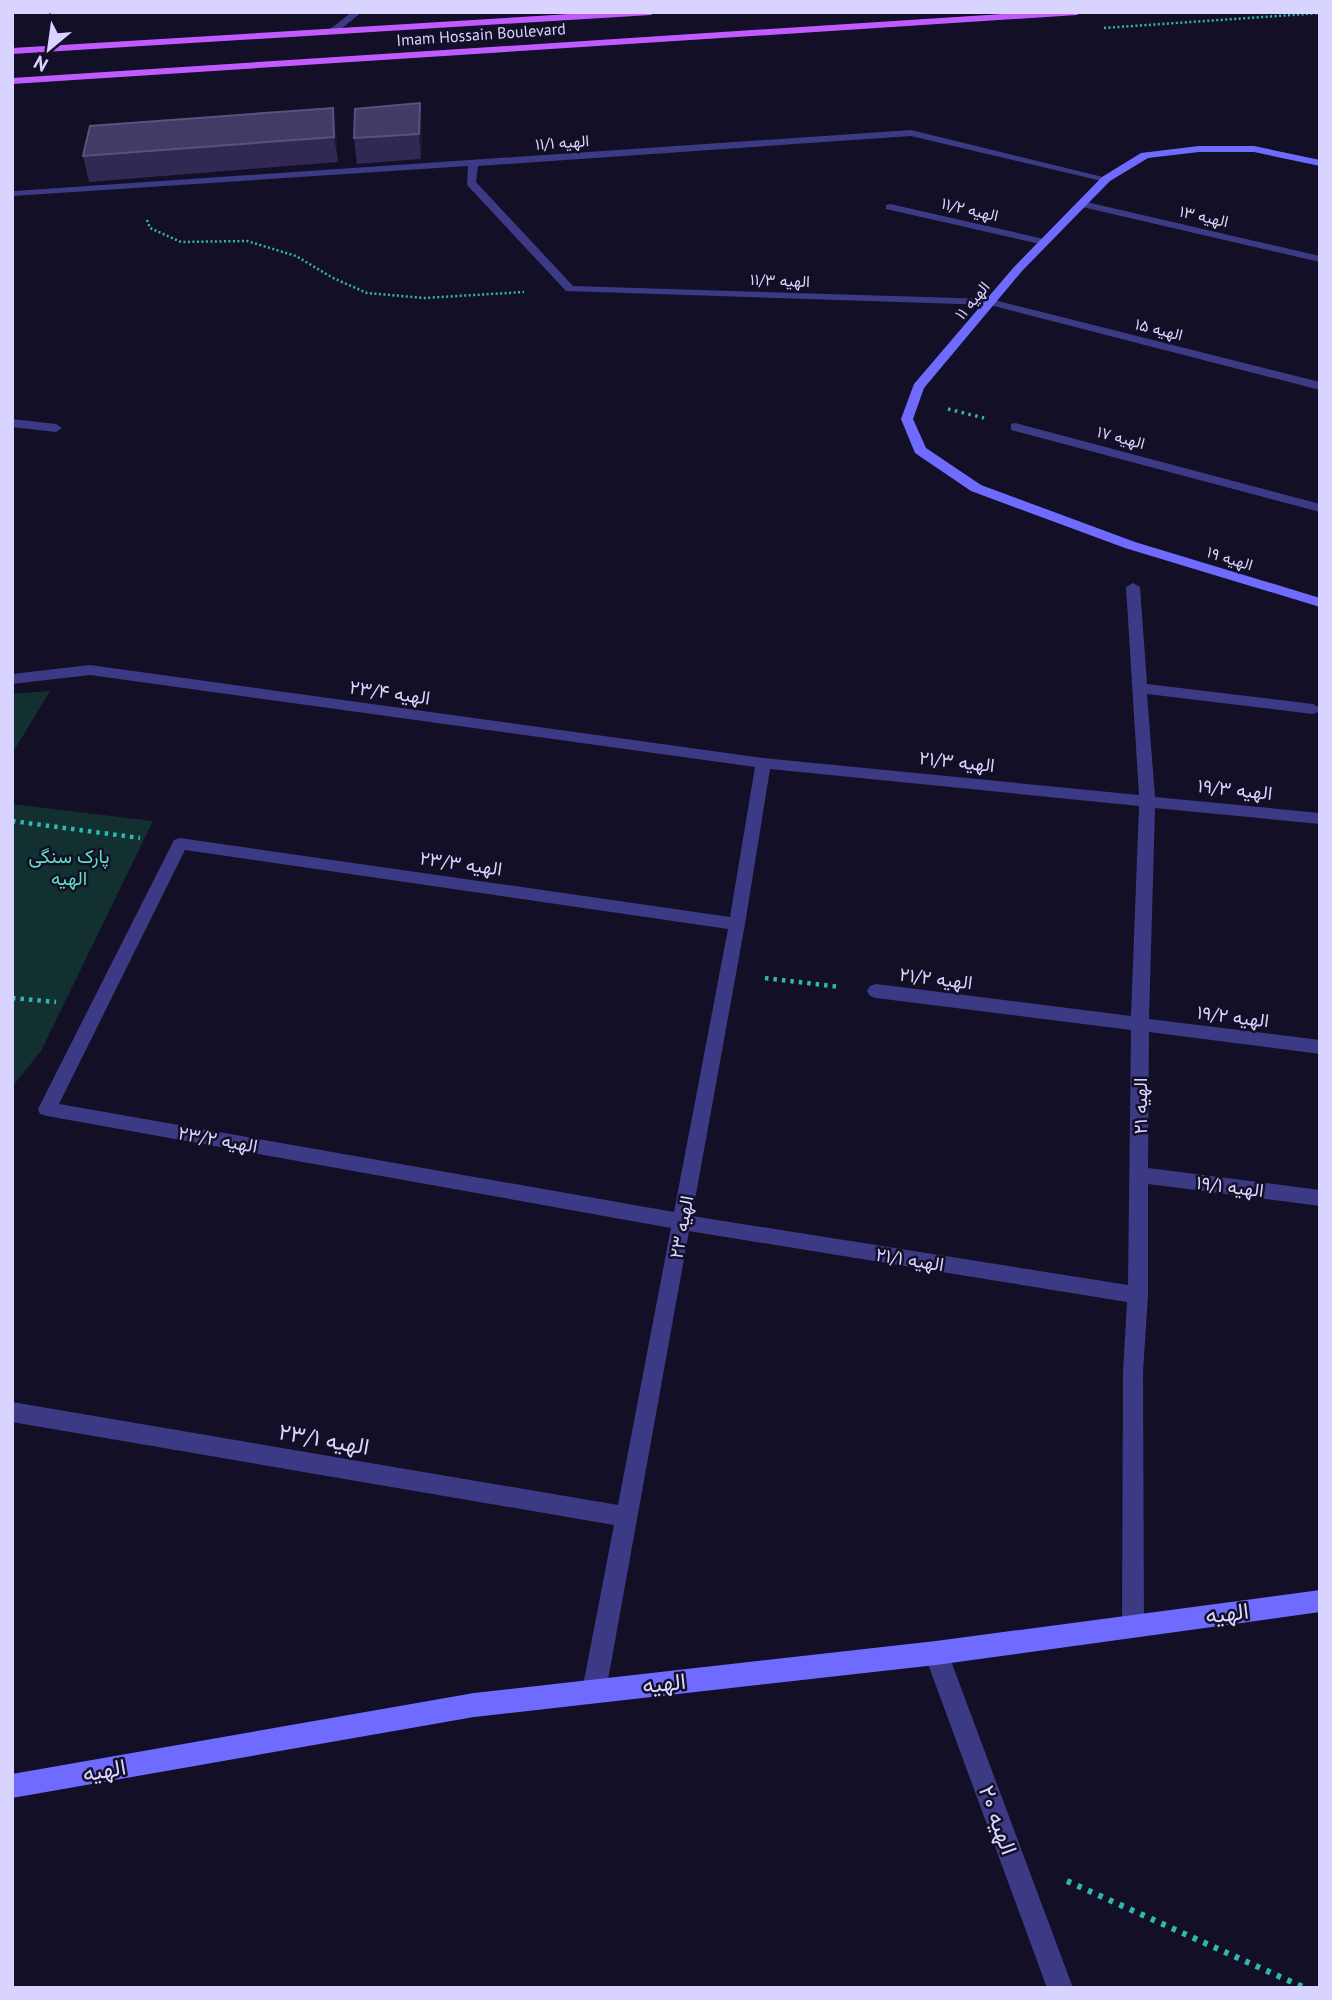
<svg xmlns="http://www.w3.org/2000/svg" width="1332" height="2000" font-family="'PT Sans',Vazirmatn,sans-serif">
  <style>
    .green { fill: #12302f }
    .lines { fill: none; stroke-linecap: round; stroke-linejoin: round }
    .path-far3 { stroke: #2fb8b0; stroke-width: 2.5; stroke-dasharray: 2 2.5; stroke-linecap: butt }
    .path-far2 { stroke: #2fb8b0; stroke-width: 3.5; stroke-dasharray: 2.5 4.5; stroke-linecap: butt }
    .path-far1 { stroke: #2fb8b0; stroke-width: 4.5; stroke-dasharray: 3.5 5; stroke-linecap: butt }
    .path { stroke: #2fb8b0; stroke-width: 6; stroke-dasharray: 4.5 7; stroke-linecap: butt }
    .street { fill: #3d3a85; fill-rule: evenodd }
    .secondary { fill: #6f6bff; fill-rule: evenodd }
    .primary { fill: #c25bff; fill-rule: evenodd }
    .wall { fill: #312854 }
    .shaded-wall { fill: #1d163a }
    .building { fill: #433a66; stroke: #5a527e; stroke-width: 2 }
    .labels { text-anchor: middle; stroke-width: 5; stroke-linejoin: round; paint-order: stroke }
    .far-street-label { font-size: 16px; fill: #d9d4ff; stroke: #130f26 }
    .street-label { font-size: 19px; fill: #d9d4ff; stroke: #130f26 }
    .park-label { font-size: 19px; fill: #5fe0c0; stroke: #130f26 }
    .near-street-label { font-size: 23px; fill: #d9d4ff; stroke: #130f26 }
  </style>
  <rect width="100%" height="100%" fill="#130f26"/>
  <!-- green -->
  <g class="green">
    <polygon points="50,691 12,754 12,694"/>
    <polygon points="12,804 153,821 41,1051 12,1087"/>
  </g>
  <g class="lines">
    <!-- path-far3 -->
    <g class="path-far3">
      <polyline points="1104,28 1320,13"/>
      <polyline points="147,220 150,228 181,242 247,241 296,256 333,278 367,293 424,298 524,292"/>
    </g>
    <!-- path-far2 -->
    <polyline class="path-far2" points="948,409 984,418"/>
    <!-- path-far1 -->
    <g class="path-far1">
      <polyline points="12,821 140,838"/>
      <polyline points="765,978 840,987"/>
      <polyline points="12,998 56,1002"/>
    </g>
    <!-- path -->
    <polyline class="path" points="1067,1881 1305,1988"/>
    <!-- street -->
    <g class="street">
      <polygon points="352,12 362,12 336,33 330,33 330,29"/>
      <polygon points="911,130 1111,179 1106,182 911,136 478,166 476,182 573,286 990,299 1320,382 1320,390 990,305 566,291 467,185 468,166 12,196 12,192 15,191"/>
      <polygon points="1082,201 1320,256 1320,262 1078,206 1077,204"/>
      <polygon points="890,204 1044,239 1049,242 1044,245 886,209 886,205"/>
      <polygon points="12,419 56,424 62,428 56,432 12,427"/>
      <polygon points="1015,423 1320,504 1320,512 1011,430 1011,424"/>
      <path d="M1133,583L1140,587L1147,684L1313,704L1320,708L1318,712L1313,714L1147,694L1155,797L1320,813V824L1155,808L1149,1019L1320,1040V1054L1149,1032L1148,1168L1320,1190V1206L1148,1184V1295L1143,1372L1144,1625L1141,1633L1133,1636L1125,1633L1122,1625L1123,1372L1127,1302L689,1231L606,1691L602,1699L594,1703L586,1699L582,1691L614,1525L12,1422V1402L618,1505L671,1228L47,1116L40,1114L38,1109L174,840L180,838L730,917L755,767L90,675L12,684V674L90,665L763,758L1139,795L1126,587ZM770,769L1139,806L1131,1016L876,984L870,986L867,991L870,996L876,998L1131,1030L1128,1285L692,1216L745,924ZM185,850L728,929L674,1212L59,1104Z"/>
      <polygon points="936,1641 944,1645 948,1653 1073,1988 1047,1988 924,1653 928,1645"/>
    </g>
    <!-- secondary -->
    <g class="secondary">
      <polygon points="1199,146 1254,146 1320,160 1320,166 1254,152 1199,152 1148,158 1110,181 1022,271 924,388 913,419 926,448 981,485 1135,542 1320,598 1320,607 1125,548 971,491 915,453 901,419 914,384 1014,267 1102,177 1141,153"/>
      <polygon points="1320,1590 1320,1612 936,1665 474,1717 12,1798 12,1774 474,1693 936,1641"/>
    </g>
    <!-- primary -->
    <g class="primary">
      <polygon points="603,12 655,12 651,15 12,54 12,48"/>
      <polygon points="1032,12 1081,12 1077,15 12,84 12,78"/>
    </g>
  </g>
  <!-- wall -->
  <g class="wall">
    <polygon points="422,128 421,159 357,164 354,138"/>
    <polygon points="336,133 338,162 89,182 83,156"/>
  </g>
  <!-- shaded-wall -->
  <g class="shaded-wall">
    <polygon points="420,103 422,128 421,159 419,134"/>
    <polygon points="333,108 336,133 338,162 334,137"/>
  </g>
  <!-- building -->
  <g class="building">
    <polygon points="420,103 419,134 354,138 355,109"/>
    <polygon points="333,108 334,137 83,156 90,126"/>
  </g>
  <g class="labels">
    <!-- far-street labels -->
    <g class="far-street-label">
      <text transform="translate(481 34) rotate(-4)" y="6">Imam Hossain Boulevard</text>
      <text transform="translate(562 142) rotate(-4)" y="6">الهیه ۱۱/۱</text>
      <text transform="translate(970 209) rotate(13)" y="6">الهیه ۱۱/۲</text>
      <text transform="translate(1204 216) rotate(13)" y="6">الهیه ۱۳</text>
      <text transform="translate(780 280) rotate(2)" y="6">الهیه ۱۱/۳</text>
      <text transform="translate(972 300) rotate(-50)" y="6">الهیه ۱۱</text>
      <text transform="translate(1159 329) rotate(14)" y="6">الهیه ۱۵</text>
      <text transform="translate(1121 437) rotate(15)" y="6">الهیه ۱۷</text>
      <text transform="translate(1230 558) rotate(17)" y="6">الهیه ۱۹</text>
    </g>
    <!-- street labels -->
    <g class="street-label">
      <text transform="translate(390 692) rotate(8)" y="7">الهیه ۲۳/۴</text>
      <text transform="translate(957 761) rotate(6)" y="7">الهیه ۲۱/۳</text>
      <text transform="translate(1235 789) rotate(6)" y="7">الهیه ۱۹/۳</text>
      <text transform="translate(461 863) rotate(8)" y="7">الهیه ۲۳/۳</text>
      <text transform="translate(936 978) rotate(7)" y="7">الهیه ۲۱/۲</text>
      <text transform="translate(1233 1016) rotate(7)" y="7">الهیه ۱۹/۲</text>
      <text transform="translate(1140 1106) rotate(-90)" y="7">الهیه ۲۱</text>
      <text transform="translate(218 1139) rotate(10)" y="7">الهیه ۲۳/۲</text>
      <text transform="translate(1230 1186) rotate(7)" y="7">الهیه ۱۹/۱</text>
      <text transform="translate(681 1227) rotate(-80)" y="7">الهیه ۲۳</text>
      <text transform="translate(910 1259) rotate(9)" y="7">الهیه ۲۱/۱</text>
    </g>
    <!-- park labels -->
    <g class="park-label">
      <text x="69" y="863">پارک سنگی<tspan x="69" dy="22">الهیه</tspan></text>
    </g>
    <!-- near-street labels -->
    <g class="near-street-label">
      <text transform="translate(324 1439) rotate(10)" y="8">الهیه ۲۳/۱</text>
      <text transform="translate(1227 1613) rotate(-7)" y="8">الهیه</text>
      <text transform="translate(664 1683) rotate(-6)" y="8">الهیه</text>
      <text transform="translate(104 1770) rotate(-10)" y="8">الهیه</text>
      <text transform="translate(998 1820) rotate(70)" y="8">الهیه ۲۰</text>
    </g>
  </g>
  <!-- border -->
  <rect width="1332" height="2000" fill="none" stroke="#d9d4ff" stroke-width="28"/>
  <!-- north arrow -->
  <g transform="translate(49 49) rotate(209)" stroke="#130f26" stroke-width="5" paint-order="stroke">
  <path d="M0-5L12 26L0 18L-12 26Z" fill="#d9d4ff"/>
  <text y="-10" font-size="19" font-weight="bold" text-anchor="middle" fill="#d9d4ff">N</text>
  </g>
</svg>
